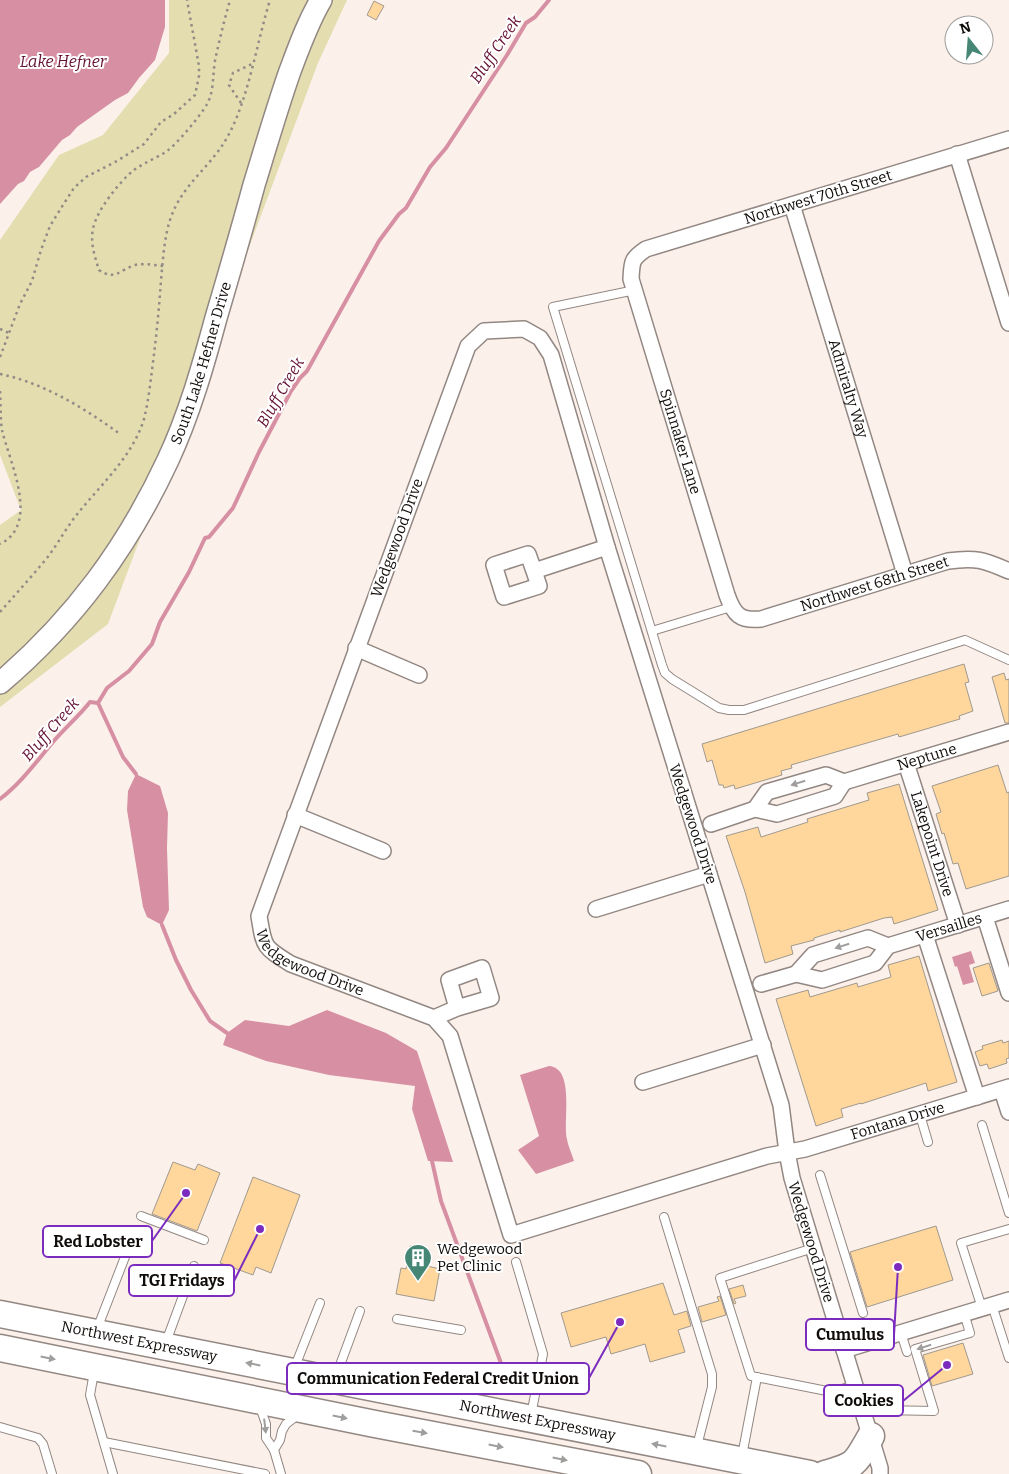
<svg xmlns="http://www.w3.org/2000/svg" width="1009" height="1474" font-family="Bitter,serif">
  <style>
    .green { fill: #e3ddaf }
    .water { fill: #d790a3 }
    .lines { fill: none; stroke-linecap: round; stroke-linejoin: round }
    .stream { stroke: #d790a3; stroke-width: 4 }
    .building { fill: #ffd69b; stroke: #9f9990 }
    .lane-casing { stroke: #928782; stroke-width: 10 }
    .street-casing { stroke: #928782; stroke-width: 18 }
    .secondary-casing { stroke: #928782; stroke-width: 24 }
    .highway-casing { stroke: #928782; stroke-width: 29 }
    .path { stroke: #938b86; stroke-width: 2.5; stroke-dasharray: 2.5 4; stroke-linecap: butt }
    .lane { stroke: #fff; stroke-width: 8 }
    .street { stroke: #fff; stroke-width: 15 }
    .secondary { stroke: #fff; stroke-width: 21 }
    .highway { stroke: #fff; stroke-width: 26 }
    .oneway { fill: #9f9e9d }
    .labels { text-anchor: middle; stroke-width: 4; stroke-linejoin: round; paint-order: stroke }
    .street-label { font-size: 15px; fill: #100c0a; stroke: #fff }
    .poi-label { font-size: 15px; fill: #100c0a; stroke: #fff; text-anchor: start }
    .water-label { font-size: 16px; font-style: italic; fill: #641132; stroke: #fff }
    .leader { fill: none; stroke: #7b2cbf; stroke-width: 2 }
    .callout-dot { fill: #7b2cbf; stroke: #fff; stroke-width: 2 }
    .callout { fill: #fff; stroke: #7b2cbf; stroke-width: 2 }
    .callout-label { font-size: 16px; text-anchor: middle; font-weight: bold; fill: #100c0a }
  </style>
  <rect width="100%" height="100%" fill="#fcf1ea"/>
  <!-- green -->
  <polygon class="green" points="169,0 347,0 318,63 108,624 0,707 0,525 21,510 0,455 0,240 59,155 103,135 169,53"/>
  <!-- water -->
  <g class="water">
    <polygon points="0,0 165,0 165,27 155,60 139,78 128,93 115,100 77,127 70,135 62,140 39,167 30,172 24,181 18,184 0,204"/>
    <polygon points="136,774 160,786 168,813 167,848 169,910 162,925 147,917 143,907 127,810 128,791"/>
    <polygon points="971,951 975,963 969,965 974,982 963,985 957,966 955,967 952,957"/>
    <polygon points="327,1010 386,1033 417,1051 453,1162 428,1161 412,1109 415,1086 329,1075 266,1061 223,1045 227,1033 245,1020 289,1026"/>
    <path d="M549,1066C575,1068 563,1120 567,1139C568,1146 572,1154 574,1161L536,1174L518,1150L539,1136L520,1075Z"/>
  </g>
  <g class="lines">
    <!-- stream -->
    <g class="stream">
      <polyline points="98,703 123,757 136,774"/>
      <path d="M0,799C21,783 36,762 53,742C65,728 79,716 90,702L98,703L107,688L129,671L152,644L160,622L189,572L205,538L209,537L233,508L259,452L291,391L300,378L307,371L379,241L399,214L406,208L430,167L446,148L507,55L526,23L535,17L549,0"/>
      <polyline points="162,925 176,960 191,990 210,1021 227,1033"/>
      <polyline points="432,1161 441,1201 508,1382"/>
    </g>
  </g>
  <!-- building -->
  <g class="building">
    <polygon points="374,1 384,6 376,20 367,15"/>
    <polygon points="964,664 969,682 965,683 973,711 959,716 960,719 899,737 898,734 791,765 792,768 781,771 782,775 735,789 734,785 724,788 723,785 719,785 712,760 707,762 702,744"/>
    <polygon points="1004,673 1006,680 1009,679 1009,723 1005,723 992,677"/>
    <polygon points="998,765 1007,793 1009,792 1009,876 966,889 958,863 953,864 944,833 942,834 936,814 941,812 932,786"/>
    <polygon points="899,784 938,910 894,924 892,917 884,918 840,932 840,930 814,938 814,940 791,946 793,954 765,963 745,892 726,836 758,827 761,837 808,822 807,819 869,800 867,793"/>
    <polygon points="919,956 957,1082 928,1091 926,1083 861,1104 861,1103 841,1109 843,1117 816,1126 776,999 808,990 810,997 857,983 858,987 891,977 888,965"/>
    <polygon points="989,963 998,991 982,996 973,968"/>
    <polygon points="1002,1040 1003,1043 1009,1041 1009,1058 1006,1059 1007,1063 989,1069 987,1064 980,1066 975,1052 983,1049 982,1046"/>
    <polygon points="173,1162 195,1170 198,1164 220,1173 197,1231 152,1214"/>
    <polygon points="253,1177 300,1195 271,1273 256,1267 253,1275 220,1263"/>
    <polygon points="936,1226 953,1280 867,1307 850,1252"/>
    <polygon points="410,1246 430,1250 427,1266 440,1269 434,1301 396,1294 401,1268 406,1269"/>
    <polygon points="663,1283 674,1315 687,1311 691,1326 678,1330 685,1352 650,1362 645,1344 611,1354 606,1337 571,1347 561,1313"/>
    <polygon points="743,1285 746,1296 734,1299 736,1303 734,1304 729,1289"/>
    <polygon points="720,1296 726,1315 702,1322 698,1307 719,1301 717,1297"/>
    <polygon points="963,1343 973,1374 932,1386 923,1355"/>
  </g>
  <g class="lines">
    <defs>
      <g id="lane">
        <polyline points="635,290 553,307 662,665 665,673 672,679 719,708 729,710 744,710 965,640 1009,660"/>
        <polyline points="652,631 731,607"/>
        <polyline points="920,1115 928,1142"/>
        <polyline points="982,1125 1009,1213"/>
        <polyline points="820,1175 863,1313"/>
        <polyline points="141,1216 204,1240"/>
        <polyline points="664,1217 712,1374 712,1387 697,1446"/>
        <polyline points="813,1248 720,1278 751,1376 832,1392 855,1385"/>
        <polyline points="516,1262 543,1354 531,1415"/>
        <polyline points="992,1305 1009,1358"/>
        <polyline points="982,1308 961,1243 1009,1229"/>
        <polyline points="397,1319 461,1330"/>
        <polyline points="97,1329 130,1244"/>
        <polyline points="901,1333 907,1352"/>
        <polyline points="166,1342 194,1266"/>
        <polyline points="294,1369 320,1303"/>
        <polyline points="94,1372 90,1395 113,1474"/>
        <polyline points="336,1376 360,1311"/>
        <polyline points="260,1407 266,1424 266,1438 274,1450 281,1474"/>
        <polyline points="865,1414 880,1410 934,1411 915,1349 970,1333 964,1313"/>
        <polyline points="0,1427 38,1438 43,1444 52,1474"/>
        <polyline points="104,1442 265,1474"/>
        <polyline points="274,1450 280,1440 282,1431 286,1424 299,1414"/>
        <polyline points="742,1456 757,1377"/>
      </g>
      <g id="street">
        <path id="s1" d="M1009,139L646,249C631,259 632,262 631,279L727,595C734,615 740,621 761,619L948,561C976,557 984,560 1009,571"/>
        <polyline points="957,154 1009,323"/>
        <path id="s2" d="M792,205L905,574"/>
        <polyline points="534,571 539,586 504,597 494,565 528,554 534,571 607,547"/>
        <polyline points="356,648 419,675"/>
        <path id="s3" d="M906,763L958,925"/>
        <path id="s4" d="M755,809L767,792L826,775L844,782L1009,732"/>
        <polyline points="295,815 383,851"/>
        <polyline points="711,824 755,809 777,814 835,796 844,782"/>
        <polyline points="596,909 709,874"/>
        <polyline points="985,917 1009,993"/>
        <polyline points="925,935 977,1097"/>
        <polyline points="796,974 813,955 868,938 888,946"/>
        <path id="s5" d="M761,984L796,974L822,980L875,963L888,946L1009,909"/>
        <polyline points="434,1018 457,1008 491,998 482,968 449,980 457,1008"/>
        <polyline points="643,1082 763,1045"/>
        <polyline points="1002,1090 1009,1112"/>
        <polyline points="844,1350 1009,1300"/>
        <path id="s6" d="M880,1474V1468L792,1178L787,1152L781,1105L607,547L551,355L540,338L524,329L484,331L468,346L259,916C264,947 263,947 291,964L434,1018L450,1036L511,1235L767,1156L805,1149L1009,1087"/>
      </g>
      <g id="secondary">
        <path id="s7" d="M0,683C74,620 127,548 168,460C189,415 203,366 216,318C229,274 242,229 254,185C266,146 277,108 290,71C299,47 308,22 321,0"/>
      </g>
      <g id="highway">
        <path id="s8" d="M0,1314L810,1474"/>
        <polyline points="0,1348 375,1424 638,1474"/>
        <path d="M825,1474C857,1465 855,1464 871,1436"/>
      </g>
    </defs>
    <!-- lane casing -->
    <use href="#lane" class="lane-casing"/>
    <!-- street casing -->
    <use href="#street" class="street-casing"/>
    <!-- secondary casing -->
    <use href="#secondary" class="secondary-casing"/>
    <!-- highway casing -->
    <use href="#highway" class="highway-casing"/>
    <!-- path -->
    <g class="path">
      <polyline points="241,103 229,85 233,73 252,64"/>
      <path d="M163,266C154,265 144,263 135,265C119,270 116,281 99,270C95,257 90,243 93,229C96,211 120,181 134,170C145,162 157,158 167,151C176,145 202,114 207,104C215,90 212,72 216,56C220,37 225,18 230,0"/>
      <polyline points="0,329 9,333"/>
      <polyline points="0,357 20,304 32,281 41,250 50,226 63,205 74,188 86,177 117,161 144,144 161,122 174,114 195,95 199,76 199,66 187,0"/>
      <path d="M0,374C44,383 84,408 120,434"/>
      <path d="M0,391C1,404 0,418 2,430C9,461 41,524 0,544"/>
      <path d="M0,612C16,594 32,576 47,558C57,545 65,530 75,517C99,486 132,458 144,419C148,403 150,386 152,370C156,340 159,310 161,280C163,260 164,239 170,220C182,183 212,167 229,134C249,96 257,42 270,0"/>
    </g>
    <!-- lane -->
    <use href="#lane" class="lane"/>
    <!-- street -->
    <use href="#street" class="street"/>
    <!-- secondary -->
    <use href="#secondary" class="secondary"/>
    <!-- highway -->
    <use href="#highway" class="highway"/>
  </g>
  <!-- one-way arrows -->
  <defs><path id="oneway-solid" d="M-6-.8H1V-3.2L6.5 0L1 3.2V.8H-6Z" transform="scale(1.25)"/></defs>
  <g class="oneway">
    <use href="#oneway-solid" transform="translate(798 783) rotate(163)"/>
    <use href="#oneway-solid" transform="translate(842 946) rotate(163)"/>
    <use href="#oneway-solid" transform="translate(924 1347) rotate(163)"/>
    <use href="#oneway-solid" transform="translate(48 1358) rotate(11)"/>
    <use href="#oneway-solid" transform="translate(253 1364) rotate(-169)"/>
    <use href="#oneway-solid" transform="translate(340 1417) rotate(12)"/>
    <use href="#oneway-solid" transform="translate(265 1426) rotate(83)"/>
    <use href="#oneway-solid" transform="translate(420 1432) rotate(10)"/>
    <use href="#oneway-solid" transform="translate(659 1445) rotate(-169)"/>
    <use href="#oneway-solid" transform="translate(496 1446) rotate(11)"/>
    <use href="#oneway-solid" transform="translate(560 1459) rotate(11)"/>
  </g>
  <!-- icons -->
  <defs>
    <symbol id="building-pin" viewBox="-11 -11 22 30"><path d="M0 17L-7.5 6A9.5 9.5 0 1 1 7.5 6Z" fill="#458675" stroke="#fff"/><path d="M-4-6H4V6H1V3H-1V6H-4ZM-2.5-4.3h1.7v1.8h-1.7ZM.8-4.3h1.7v1.8H.8ZM-2.5-1h1.7V.8h-1.7ZM.8-1h1.7V.8H.8Z" fill="#fff"/></symbol>
  </defs>
  <g fill-rule="evenodd">
    <use href="#building-pin" x="402" y="1242" width="32" height="43"/>
  </g>
  <g class="labels">
    <!-- street labels -->
    <g class="street-label">
      <text transform="translate(818 197) rotate(-17)" y="5">Northwest 70th Street</text>
      <text dy="5" stroke="none"><textPath href="#s7" startOffset="384">South Lake Hefner Drive</textPath></text>
      <text dy="5" stroke="none"><textPath href="#s2" startOffset="192">Admiralty Way</textPath></text>
      <text dy="5" stroke="none"><textPath href="#s1" startOffset="585">Spinnaker Lane</textPath></text>
      <text transform="translate(397 538) rotate(-70)" y="5">Wedgewood Drive</text>
      <text dy="5" stroke="none"><textPath href="#s1" startOffset="911">Northwest 68th Street</textPath></text>
      <text dy="5" stroke="none"><textPath href="#s4" startOffset="188">Neptune</textPath></text>
      <text transform="translate(693 824) rotate(72)" y="5">Wedgewood Drive</text>
      <text dy="5" stroke="none"><textPath href="#s3" startOffset="85">Lakepoint Drive</textPath></text>
      <text dy="5" stroke="none"><textPath href="#s5" startOffset="204">Versailles</textPath></text>
      <text dy="5" stroke="none"><textPath href="#s6" startOffset="1951">Wedgewood Drive</textPath></text>
      <text dy="5" stroke="none"><textPath href="#s6" startOffset="2725">Fontana Drive</textPath></text>
      <text transform="translate(811 1242) rotate(73)" y="5">Wedgewood Drive</text>
      <text dy="5" stroke="none"><textPath href="#s8" startOffset="142">Northwest Expressway</textPath></text>
      <text dy="5" stroke="none"><textPath href="#s8" startOffset="548">Northwest Expressway</textPath></text>
    </g>
    <!-- poi labels -->
    <g class="poi-label">
      <text x="437" y="1254">Wedgewood<tspan x="437" dy="17">Pet Clinic</tspan></text>
    </g>
    <!-- water labels -->
    <g class="water-label">
      <text transform="translate(495 49) rotate(-56)" y="6">Bluff Creek</text>
      <text x="63" y="67">Lake Hefner</text>
      <text transform="translate(280 392) rotate(-60)" y="6">Bluff Creek</text>
      <text transform="translate(50 729) rotate(-49)" y="6">Bluff Creek</text>
    </g>
  </g>
  <!-- callouts -->
  <path class="leader" d="M186 1193L152 1241M260 1229L234 1281M898 1267L894 1335M620 1322L589 1378M947 1365L903 1401"/>
  <g class="callout-dot">
    <circle cx="186" cy="1193" r="5"/>
    <circle cx="260" cy="1229" r="5"/>
    <circle cx="898" cy="1267" r="5"/>
    <circle cx="620" cy="1322" r="5"/>
    <circle cx="947" cy="1365" r="5"/>
  </g>
  <g class="callout">
    <rect x="43" y="1226" width="109" height="31" rx="5"/>
    <rect x="129" y="1265" width="105" height="31" rx="5"/>
    <rect x="806" y="1319" width="88" height="31" rx="5"/>
    <rect x="287" y="1363" width="302" height="31" rx="5"/>
    <rect x="824" y="1385" width="79" height="31" rx="5"/>
  </g>
  <g class="callout-label">
    <text x="98" y="1247">Red Lobster</text>
    <text x="182" y="1286">TGI Fridays</text>
    <text x="850" y="1340">Cumulus</text>
    <text x="438" y="1384">Communication Federal Credit Union</text>
    <text x="864" y="1406">Cookies</text>
  </g>
  <!-- north arrow -->
  <g transform="translate(969 40) rotate(343)"><circle r="24" fill="#ffffff" stroke="#9f9e9d"/>
  <path d="M0-4L9 19L0 12L-9 19Z" fill="#458675"/>
  <text y="-8" font-size="14" font-weight="bold" text-anchor="middle" fill="#100c0a">N</text>
  </g>
</svg>
